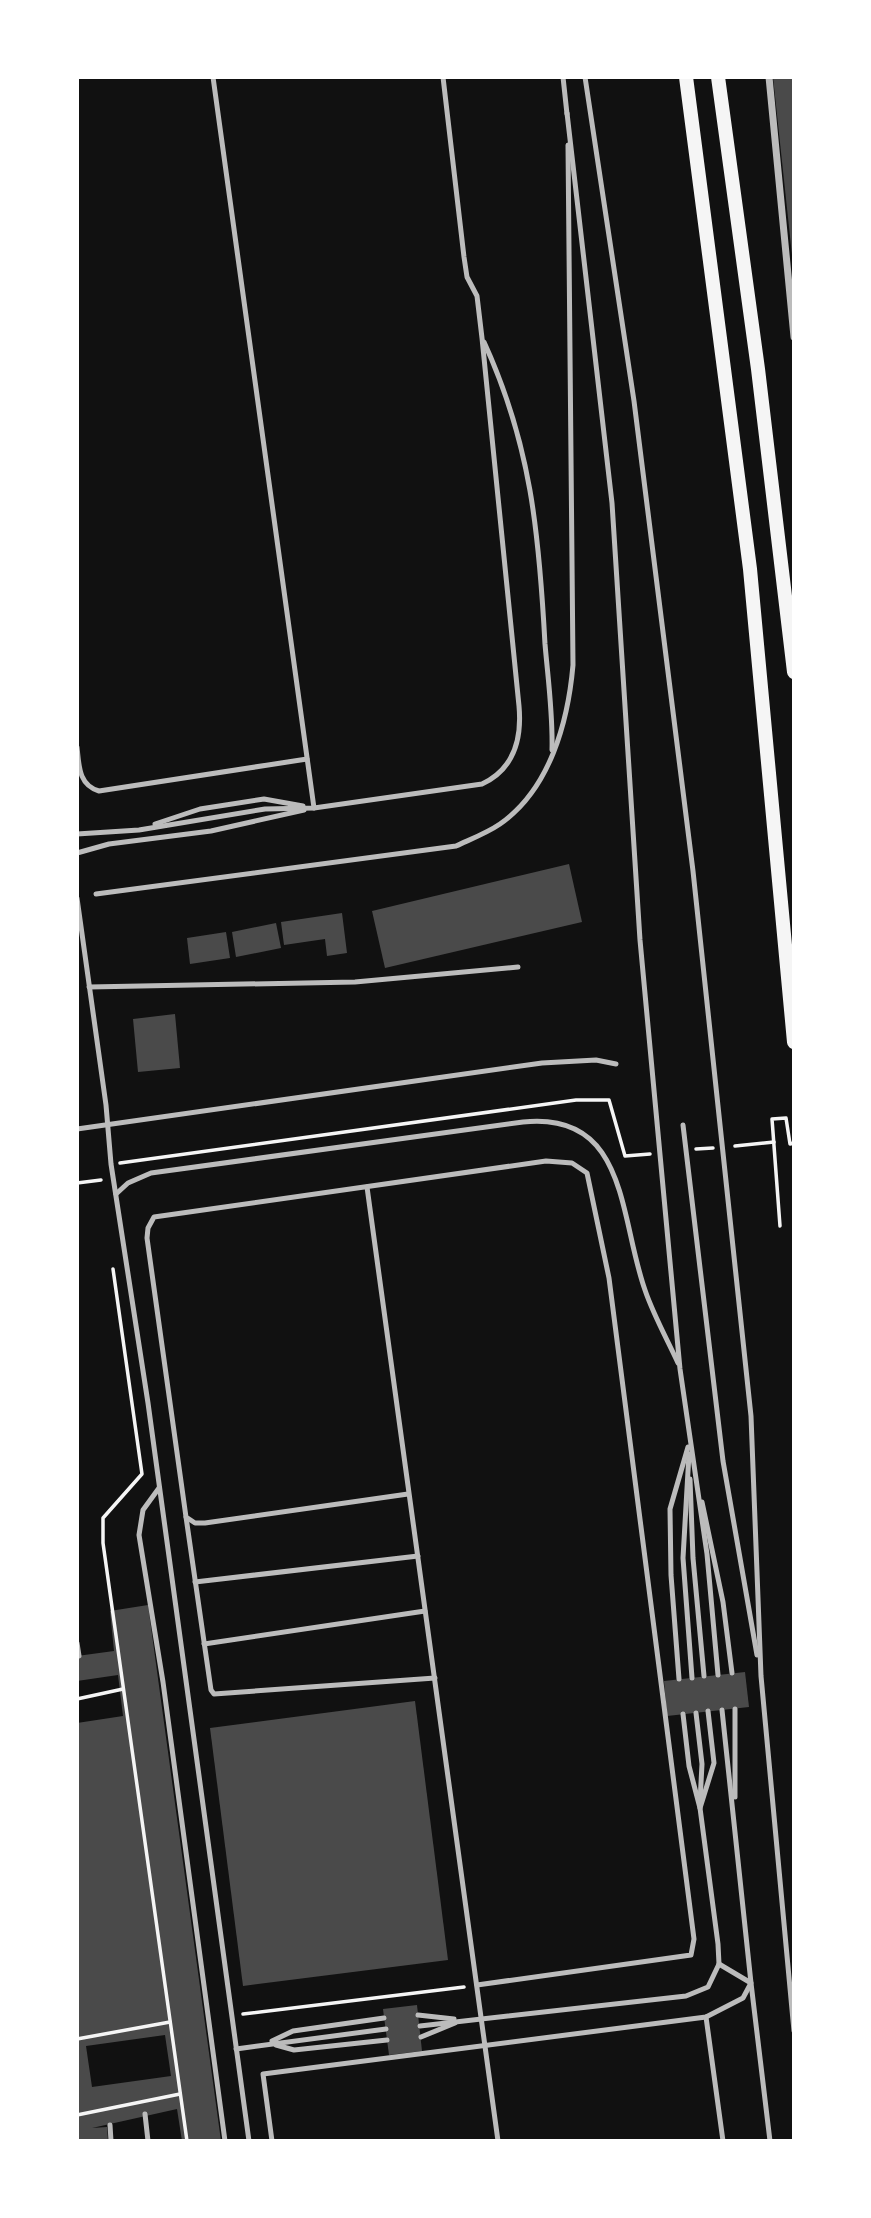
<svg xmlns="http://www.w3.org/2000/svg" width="871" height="2218" font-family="'Titillium Web',sans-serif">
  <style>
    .building { fill: #4a4a4a; fill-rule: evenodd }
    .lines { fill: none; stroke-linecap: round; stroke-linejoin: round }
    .path { stroke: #f5f5f5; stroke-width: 3.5 }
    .service { stroke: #bcbcbc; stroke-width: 5 }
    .minor { stroke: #bcbcbc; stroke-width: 7 }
    .secondary { stroke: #f5f5f5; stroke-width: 14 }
  </style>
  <rect width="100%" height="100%" fill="#111"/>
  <!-- building -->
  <g class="building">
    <polygon points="773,77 794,77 794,255 792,255"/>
    <polygon points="569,864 582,922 385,968 372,911"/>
    <polygon points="342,913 347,953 327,956 325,939 284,945 281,922"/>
    <polygon points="276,923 281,948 236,957 232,932"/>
    <polygon points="226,932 230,958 190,964 187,938"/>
    <polygon points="175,1014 180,1068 138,1072 133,1019"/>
    <path d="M148,1605L221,2141H182L177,2109L92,2128L107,2127L108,2141H77V1723L123,1716L118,1675L77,1681V1656L114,1651L110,1611ZM165,2035L171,2076L92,2087L86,2046Z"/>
    <polygon points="745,1672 749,1707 667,1716 664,1681"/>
    <polygon points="415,1701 448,1960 243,1986 210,1728"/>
    <polygon points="417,2005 422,2051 389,2055 383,2009"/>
  </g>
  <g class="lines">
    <!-- path -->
    <g class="path">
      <polyline points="735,1146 774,1142"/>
      <polyline points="696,1149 713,1148"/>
      <polyline points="120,1163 576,1100 609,1100 625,1156 650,1154"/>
      <polyline points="77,1183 101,1180"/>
      <polyline points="780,1226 772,1119 786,1118 790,1144 794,1143"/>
      <polyline points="113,1269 142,1474 103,1518 103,1543 187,2141"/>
      <polyline points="77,1699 123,1689"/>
      <polyline points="243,2014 464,1987"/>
      <polyline points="77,2039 170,2022"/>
      <polyline points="77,2115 180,2094"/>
    </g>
    <!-- service -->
    <g class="service">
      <polyline points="213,77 314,808"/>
      <polyline points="563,77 567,114"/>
      <polyline points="585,77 634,401 693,871 751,1416 761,1676 794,2031"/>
      <polyline points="567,113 612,503 640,940 680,1369 707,1554 718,1675"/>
      <path d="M484,342C531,445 539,533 545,644C548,679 553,714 552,750"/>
      <path d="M77,747C79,764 78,785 99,791L307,759"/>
      <polyline points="155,824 200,809 264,799 303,806"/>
      <path d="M77,834L139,830L265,809L314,808L482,784C514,769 522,739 519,706L482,338L477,296L467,277L464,257L443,77"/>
      <polyline points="77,853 109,844 211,831 304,810"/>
      <path d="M96,894L456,846C471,839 487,833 500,824C550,789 568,722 573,665L568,145"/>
      <polyline points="77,898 106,1105 111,1164 148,1403 249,2141"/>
      <polyline points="89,987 355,982 518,967"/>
      <polyline points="683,1125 723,1461 757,1655"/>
      <polyline points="77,1129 542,1063 596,1060 616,1064"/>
      <polyline points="367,1187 498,2141"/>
      <path d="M116,1194L128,1183L151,1173L523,1122C628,1111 619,1217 645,1290C653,1314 667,1339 678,1363"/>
      <polyline points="689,1454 683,1558 692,1678"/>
      <polyline points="690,1479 693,1558 704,1676"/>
      <polyline points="159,1488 143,1510 139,1535 163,1682 225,2141"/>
      <polyline points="408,1494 205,1523 195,1523 186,1517 147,1238 148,1228 154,1217 546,1161 572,1163 587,1173 609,1278 694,1939 691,1955 477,1985"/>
      <polyline points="702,1502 723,1602 732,1673"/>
      <polyline points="186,1517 211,1690 214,1694 435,1678"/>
      <polyline points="195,1582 418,1556"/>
      <polyline points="77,1643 79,1656"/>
      <polyline points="204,1644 425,1611"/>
      <polyline points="679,1679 671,1575 670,1509 688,1447"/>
      <polyline points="735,1709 735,1797"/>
      <polyline points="696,1713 702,1764 700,1802"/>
      <polyline points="700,1808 714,1763 708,1711"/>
      <polyline points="719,1964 751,1983 770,2141"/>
      <polyline points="418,2015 454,2019"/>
      <polyline points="706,2017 723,2141"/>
      <polyline points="420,2026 686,1996 708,1987 719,1964 718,1944 700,1808 689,1766 683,1714"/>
      <polyline points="421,2037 455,2023"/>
      <polyline points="272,2041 293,2031 384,2018"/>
      <polyline points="276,2045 294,2050 387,2040"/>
      <polyline points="236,2049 386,2029"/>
      <polyline points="145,2114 148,2141"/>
      <polyline points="110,2125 111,2141"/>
      <polyline points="272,2141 263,2074 706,2017 743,1998 751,1983 722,1710"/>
    </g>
    <!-- minor -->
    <polyline class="minor" points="769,77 794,337"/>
    <!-- secondary -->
    <g class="secondary">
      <polyline points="686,77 750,569 794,1042"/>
      <polyline points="718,77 758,369 794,672"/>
    </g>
  </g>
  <!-- border -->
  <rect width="871" height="2218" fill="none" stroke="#ffffff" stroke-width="158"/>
</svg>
